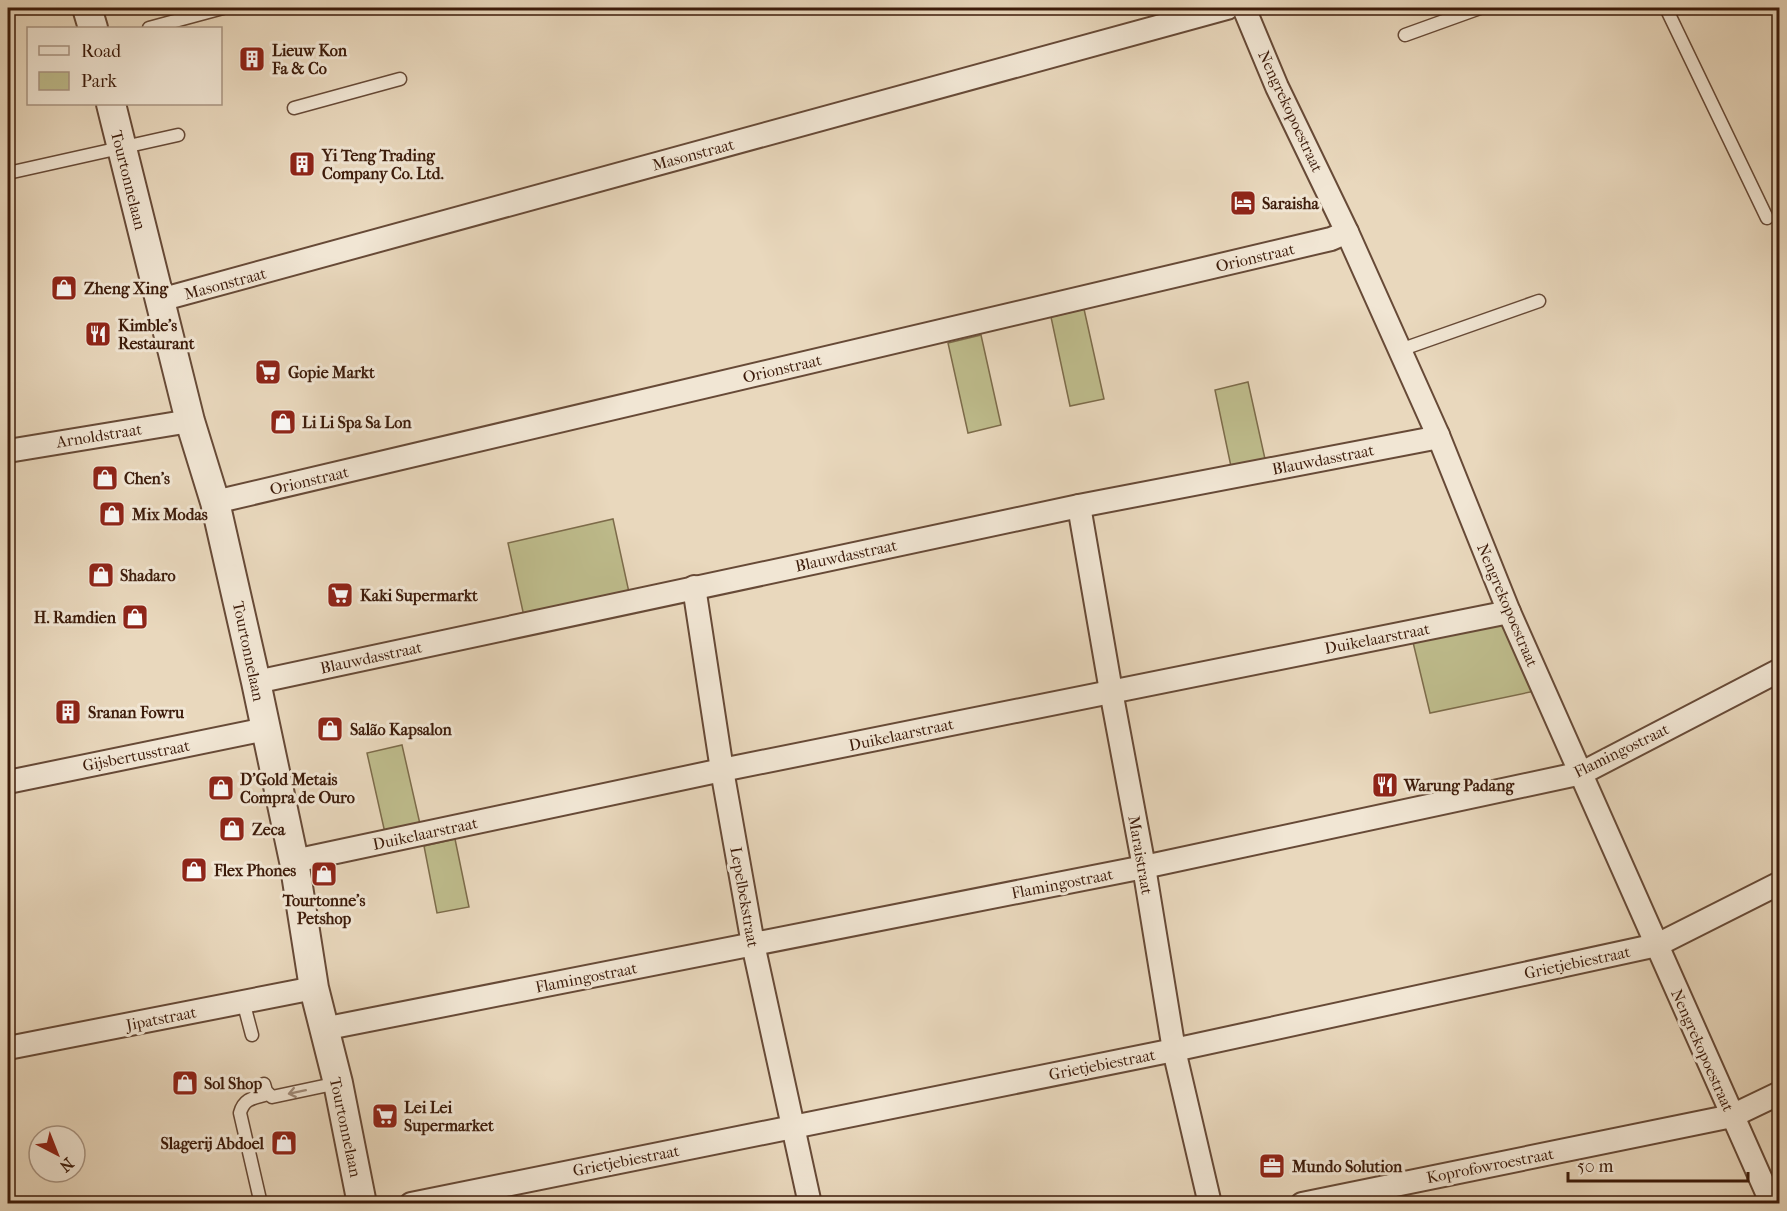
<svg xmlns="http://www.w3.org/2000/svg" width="1787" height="1211" font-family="'IM FELL French Canon',serif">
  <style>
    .green { fill: #bebc8c; stroke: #7d6c4b; stroke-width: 1.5 }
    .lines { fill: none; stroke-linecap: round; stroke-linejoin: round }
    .service-casing { stroke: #674a37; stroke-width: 15 }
    .minor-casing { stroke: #674a37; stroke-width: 26 }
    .tertiary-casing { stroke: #674a37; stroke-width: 32 }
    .service { stroke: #f1e6d4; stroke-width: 12 }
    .minor { stroke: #f1e6d4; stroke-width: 22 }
    .tertiary { stroke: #f1e6d4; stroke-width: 28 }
    .oneway { stroke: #a08b79 }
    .labels { text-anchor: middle; stroke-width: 6; stroke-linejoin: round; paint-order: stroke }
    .poi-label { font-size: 16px; font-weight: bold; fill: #3c1b0a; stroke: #f1e6d4; text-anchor: start }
    .street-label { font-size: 16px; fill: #3c1b0a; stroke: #f1e6d4 }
  </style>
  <rect width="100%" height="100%" fill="#e9d8bd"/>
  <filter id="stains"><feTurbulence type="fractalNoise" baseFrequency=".00333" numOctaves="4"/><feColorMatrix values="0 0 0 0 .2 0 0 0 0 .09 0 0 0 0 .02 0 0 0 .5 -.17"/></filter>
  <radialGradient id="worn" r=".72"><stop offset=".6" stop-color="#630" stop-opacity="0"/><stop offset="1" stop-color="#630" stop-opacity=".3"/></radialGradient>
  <!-- green -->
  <g class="green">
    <polygon points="1084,309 1104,399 1070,406 1051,317"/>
    <polygon points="981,335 1001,425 968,433 948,343"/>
    <polygon points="1248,382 1267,468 1233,476 1215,390"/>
    <polygon points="613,519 630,597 525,621 508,543"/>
    <polygon points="1505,621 1540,690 1430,713 1412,638"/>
    <polygon points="402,745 420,824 385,833 367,753"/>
    <polygon points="455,839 469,907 437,913 424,846"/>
  </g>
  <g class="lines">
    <defs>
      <g id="service">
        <polyline points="1666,8 1767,218"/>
        <polyline points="149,28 223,8"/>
        <polyline points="1405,35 1480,8"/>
        <polyline points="294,108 400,79"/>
        <polyline points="8,173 178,135"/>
        <polyline points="1400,350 1539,301"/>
        <polyline points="243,1001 252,1035"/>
        <polyline points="264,1084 266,1091 272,1097 338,1083"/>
        <path d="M261,1204L240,1113C244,1098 254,1098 268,1094"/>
      </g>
      <g id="minor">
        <polyline points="1244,8 1277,87 1347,232 1438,435 1509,612 1772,1204"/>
        <polyline points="160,300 1227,8"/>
        <polyline points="8,451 190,421"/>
        <polyline points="215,502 1331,239 1347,232"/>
        <polyline points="1079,506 1111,691 1144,867 1174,1050 1210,1204"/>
        <polyline points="694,587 722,770 753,944 810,1204"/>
        <polyline points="256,682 1079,506 1429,439 1438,435"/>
        <polyline points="8,782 266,729"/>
        <polyline points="294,861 722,770 1509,612"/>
        <polyline points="323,1029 1144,867 1582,773 1780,670"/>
        <polyline points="8,1048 314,988"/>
        <polyline points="411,1204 1174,1050 1657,945 1780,883"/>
        <polyline points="1302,1204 1732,1116 1780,1093"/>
      </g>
      <g id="tertiary">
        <polyline points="87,8 93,28"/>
        <polyline points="111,104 190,421 215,502 256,682 294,861 314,988 338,1083 362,1204"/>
      </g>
    </defs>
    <!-- service casing -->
    <use href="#service" class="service-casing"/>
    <!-- minor casing -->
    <use href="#minor" class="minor-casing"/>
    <!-- tertiary casing -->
    <use href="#tertiary" class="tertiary-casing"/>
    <!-- service -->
    <use href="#service" class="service"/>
    <!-- minor -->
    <use href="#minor" class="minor"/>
    <!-- tertiary -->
    <use href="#tertiary" class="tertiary"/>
  </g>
  <!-- one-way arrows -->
  <defs><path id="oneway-shaft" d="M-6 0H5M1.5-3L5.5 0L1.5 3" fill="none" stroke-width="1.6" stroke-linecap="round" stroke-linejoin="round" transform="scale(1.5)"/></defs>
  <use class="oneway" href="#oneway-shaft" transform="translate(297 1092) rotate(168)"/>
  <!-- icons -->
  <defs>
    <symbol id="building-square" viewBox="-11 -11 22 22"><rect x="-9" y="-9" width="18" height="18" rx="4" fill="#8f2418" stroke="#f1e6d4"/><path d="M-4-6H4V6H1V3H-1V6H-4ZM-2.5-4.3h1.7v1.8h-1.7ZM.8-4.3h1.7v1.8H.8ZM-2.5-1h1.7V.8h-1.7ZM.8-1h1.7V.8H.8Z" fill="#fff"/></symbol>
    <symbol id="hotel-square" viewBox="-11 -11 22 22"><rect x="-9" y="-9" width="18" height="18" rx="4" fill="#8f2418" stroke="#f1e6d4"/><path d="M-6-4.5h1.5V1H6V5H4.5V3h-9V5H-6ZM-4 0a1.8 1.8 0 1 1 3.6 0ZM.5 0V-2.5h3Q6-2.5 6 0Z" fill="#fff"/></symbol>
    <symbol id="shop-square" viewBox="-11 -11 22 22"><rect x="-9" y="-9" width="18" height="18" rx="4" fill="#8f2418" stroke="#f1e6d4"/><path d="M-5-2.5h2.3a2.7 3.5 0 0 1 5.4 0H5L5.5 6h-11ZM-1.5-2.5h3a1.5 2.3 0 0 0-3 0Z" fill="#fff"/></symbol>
    <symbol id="restaurant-square" viewBox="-11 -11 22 22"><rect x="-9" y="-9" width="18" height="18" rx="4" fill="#8f2418" stroke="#f1e6d4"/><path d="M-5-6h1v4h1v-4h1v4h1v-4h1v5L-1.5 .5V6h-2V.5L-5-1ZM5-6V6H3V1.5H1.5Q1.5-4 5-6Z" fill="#fff"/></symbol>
    <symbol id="supermarket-square" viewBox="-11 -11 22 22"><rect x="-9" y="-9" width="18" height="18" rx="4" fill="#8f2418" stroke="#f1e6d4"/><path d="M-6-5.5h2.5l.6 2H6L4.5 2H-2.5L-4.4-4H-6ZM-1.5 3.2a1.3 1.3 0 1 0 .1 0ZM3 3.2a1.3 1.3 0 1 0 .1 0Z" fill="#fff"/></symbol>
    <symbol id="office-square" viewBox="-11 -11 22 22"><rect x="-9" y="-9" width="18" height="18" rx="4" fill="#8f2418" stroke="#f1e6d4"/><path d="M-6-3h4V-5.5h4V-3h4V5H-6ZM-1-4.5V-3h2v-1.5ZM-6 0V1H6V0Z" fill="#fff"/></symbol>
  </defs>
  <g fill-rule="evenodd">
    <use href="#building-square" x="237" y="44" width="30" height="30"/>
    <use href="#building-square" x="287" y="149" width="30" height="30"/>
    <use href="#hotel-square" x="1228" y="188" width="30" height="30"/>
    <use href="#shop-square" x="49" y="273" width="30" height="30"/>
    <use href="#restaurant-square" x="83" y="319" width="30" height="30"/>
    <use href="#supermarket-square" x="253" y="357" width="30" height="30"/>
    <use href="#shop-square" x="268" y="407" width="30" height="30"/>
    <use href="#shop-square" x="90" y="463" width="30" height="30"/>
    <use href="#shop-square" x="97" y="499" width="30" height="30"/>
    <use href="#shop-square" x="86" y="560" width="30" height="30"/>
    <use href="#supermarket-square" x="325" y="580" width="30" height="30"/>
    <use href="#shop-square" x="120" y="602" width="30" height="30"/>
    <use href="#building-square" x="53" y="697" width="30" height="30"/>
    <use href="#shop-square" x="315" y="714" width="30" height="30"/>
    <use href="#restaurant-square" x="1370" y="770" width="30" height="30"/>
    <use href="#shop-square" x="206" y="773" width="30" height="30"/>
    <use href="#shop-square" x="217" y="814" width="30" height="30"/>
    <use href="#shop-square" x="179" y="855" width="30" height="30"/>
    <use href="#shop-square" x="309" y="859" width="30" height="30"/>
    <use href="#shop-square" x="170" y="1068" width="30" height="30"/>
    <use href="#supermarket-square" x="370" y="1101" width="30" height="30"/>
    <use href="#shop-square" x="269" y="1128" width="30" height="30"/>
    <use href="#office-square" x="1257" y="1151" width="30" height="30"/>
  </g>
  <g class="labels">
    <!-- poi labels -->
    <g class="poi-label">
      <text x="272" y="56">Lieuw Kon<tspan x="272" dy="18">Fa &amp; Co</tspan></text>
      <text x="322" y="161">Yi Teng Trading<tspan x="322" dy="18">Company Co. Ltd.</tspan></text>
      <text x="1262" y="209">Saraisha</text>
      <text x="84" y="294">Zheng Xing</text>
      <text x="118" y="331">Kimble's<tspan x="118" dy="18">Restaurant</tspan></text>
      <text x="288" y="378">Gopie Markt</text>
      <text x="302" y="428">Li Li Spa Sa Lon</text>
      <text x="124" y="484">Chen's</text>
      <text x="132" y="520">Mix Modas</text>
      <text x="120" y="581">Shadaro</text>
      <text x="360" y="601">Kaki Supermarkt</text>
      <text x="116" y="623" text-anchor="end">H. Ramdien</text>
      <text x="88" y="718">Sranan Fowru</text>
      <text x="350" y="735">Salão Kapsalon</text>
      <text x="240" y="785">D'Gold Metais<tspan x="240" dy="18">Compra de Ouro</tspan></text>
      <text x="1404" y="791">Warung Padang</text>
      <text x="252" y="835">Zeca</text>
      <text x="214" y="876">Flex Phones</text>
      <text x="324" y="906" text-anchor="middle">Tourtonne's<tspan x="324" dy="18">Petshop</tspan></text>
      <text x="204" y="1089">Sol Shop</text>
      <text x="404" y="1113">Lei Lei<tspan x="404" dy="18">Supermarket</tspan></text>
      <text x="264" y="1149" text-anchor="end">Slagerij Abdoel</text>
      <text x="1292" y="1172">Mundo Solution</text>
    </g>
    <!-- street labels -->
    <g class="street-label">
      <text transform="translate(1291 111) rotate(65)" y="6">Nengrekopoestraat</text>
      <text transform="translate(693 154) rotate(-15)" y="6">Masonstraat</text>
      <text transform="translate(129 180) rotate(76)" y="6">Tourtonnelaan</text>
      <text transform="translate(1255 257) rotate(-13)" y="6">Orionstraat</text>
      <text transform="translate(225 283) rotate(-15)" y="6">Masonstraat</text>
      <text transform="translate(782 368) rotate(-13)" y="6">Orionstraat</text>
      <text transform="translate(99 435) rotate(-9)" y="6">Arnoldstraat</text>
      <text transform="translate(1323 459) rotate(-11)" y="6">Blauwdasstraat</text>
      <text transform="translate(309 480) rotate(-13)" y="6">Orionstraat</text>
      <text transform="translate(846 555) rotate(-12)" y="6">Blauwdasstraat</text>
      <text transform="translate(1508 605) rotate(67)" y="6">Nengrekopoestraat</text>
      <text transform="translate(1377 638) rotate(-11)" y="6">Duikelaarstraat</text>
      <text transform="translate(249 651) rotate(78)" y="6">Tourtonnelaan</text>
      <text transform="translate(371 657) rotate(-12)" y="6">Blauwdasstraat</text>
      <text transform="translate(901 734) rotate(-12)" y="6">Duikelaarstraat</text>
      <text transform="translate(1621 750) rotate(-26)" y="6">Flamingostraat</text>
      <text transform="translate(136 755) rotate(-11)" y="6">Gijsbertusstraat</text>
      <text transform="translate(425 833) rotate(-12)" y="6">Duikelaarstraat</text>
      <text transform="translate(1141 855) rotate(80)" y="6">Maraistraat</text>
      <text transform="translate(1062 883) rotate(-11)" y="6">Flamingostraat</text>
      <text transform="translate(745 897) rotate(80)" y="6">Lepelbekstraat</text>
      <text transform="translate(1577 962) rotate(-12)" y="6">Grietjebiestraat</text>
      <text transform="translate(586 977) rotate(-11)" y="6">Flamingostraat</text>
      <text transform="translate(161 1018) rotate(-11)" y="6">Jipatstraat</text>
      <text transform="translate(1703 1050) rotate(66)" y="6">Nengrekopoestraat</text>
      <text transform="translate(1102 1064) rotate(-11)" y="6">Grietjebiestraat</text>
      <text transform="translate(346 1127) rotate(78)" y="6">Tourtonnelaan</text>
      <text transform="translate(626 1160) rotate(-11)" y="6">Grietjebiestraat</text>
      <text transform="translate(1490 1165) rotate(-11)" y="6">Koprofowroestraat</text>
    </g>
  </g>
  <!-- margin -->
  <rect width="1787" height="1211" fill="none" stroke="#e9d8bd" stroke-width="30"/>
  <rect x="9" y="9" width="1769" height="1193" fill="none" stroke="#3c1b0a" stroke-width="3"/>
  <rect x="15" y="15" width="1757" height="1181" fill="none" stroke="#3c1b0a" stroke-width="1.5"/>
  <!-- legend -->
  <rect x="27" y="27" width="195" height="78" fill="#f1e6d4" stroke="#a99583" stroke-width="1.5"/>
  <rect x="39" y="46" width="30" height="9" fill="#f1e6d4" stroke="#a99583" stroke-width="1.5"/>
  <text x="81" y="57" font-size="18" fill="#3c1b0a">Road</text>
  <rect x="39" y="72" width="30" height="18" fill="#bebc8c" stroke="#a99583" stroke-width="1.5"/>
  <text x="81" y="87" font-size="18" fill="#3c1b0a">Park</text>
  <!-- north arrow -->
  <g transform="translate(57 1154) rotate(138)"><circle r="28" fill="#f1e6d4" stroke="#a99583" stroke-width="1.5"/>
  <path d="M0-4.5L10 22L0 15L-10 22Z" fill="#8f2418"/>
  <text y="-9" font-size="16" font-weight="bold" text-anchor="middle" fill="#3c1b0a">N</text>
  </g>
  <!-- scale -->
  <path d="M1568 1172v9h180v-9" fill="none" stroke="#3c1b0a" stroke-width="3"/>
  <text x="1577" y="1172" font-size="18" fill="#3c1b0a" stroke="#f1e6d4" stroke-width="4.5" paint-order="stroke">50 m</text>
  <rect width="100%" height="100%" filter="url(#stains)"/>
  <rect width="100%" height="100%" fill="url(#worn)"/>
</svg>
